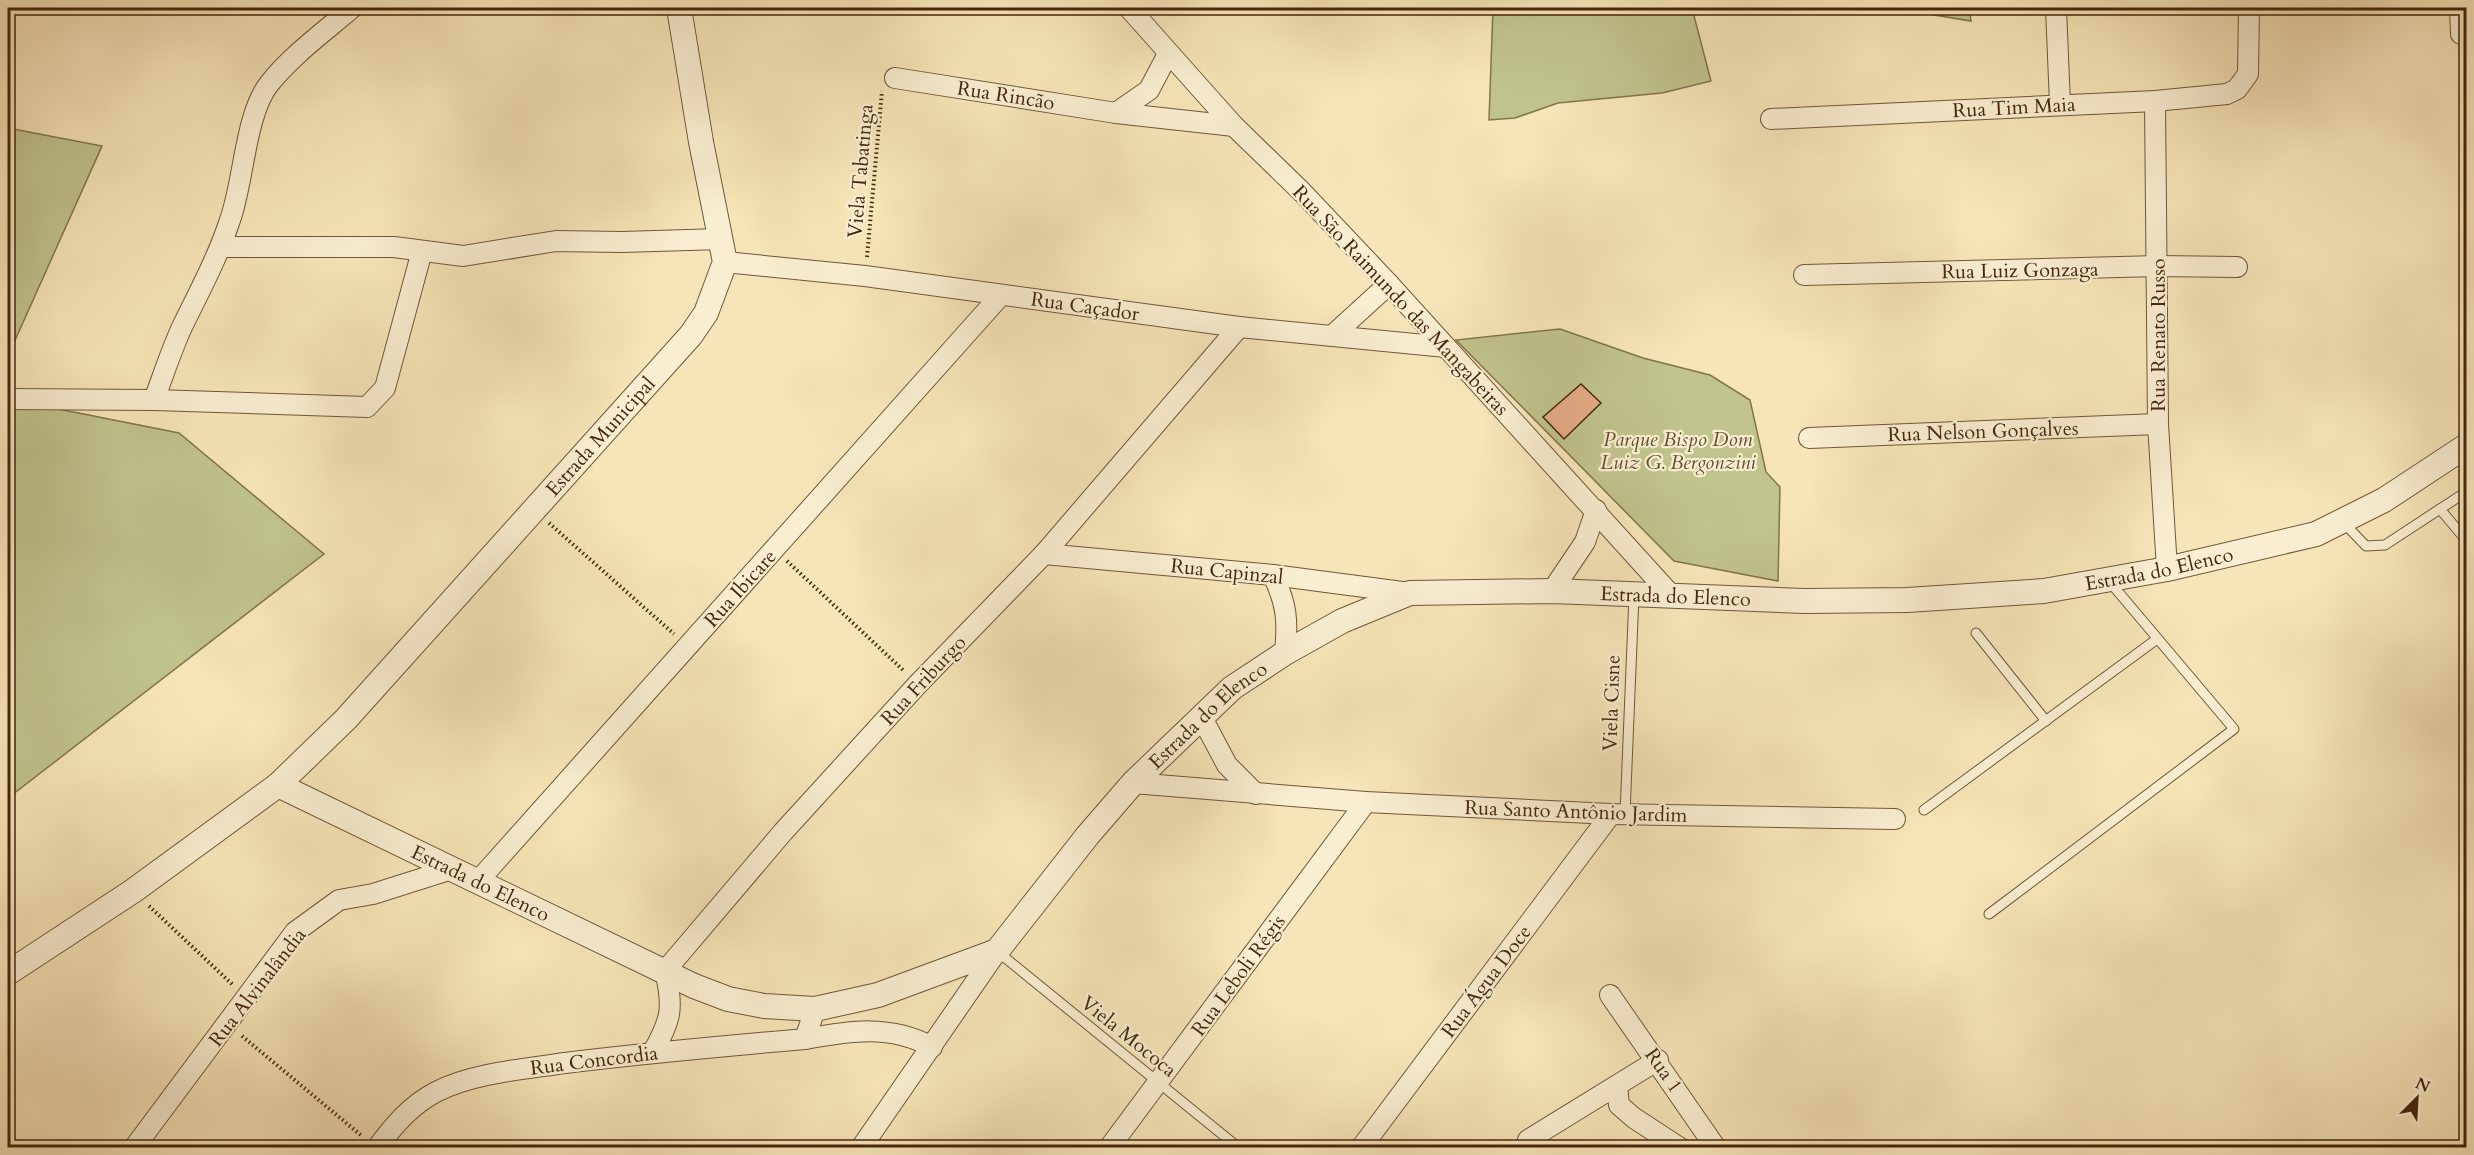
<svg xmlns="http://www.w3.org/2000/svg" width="2474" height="1155" font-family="Cardo,serif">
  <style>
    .green { fill: #c0c38c; stroke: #83744d; stroke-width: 1.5 }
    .building { fill: #e4ac86; stroke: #46260e; stroke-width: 1.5 }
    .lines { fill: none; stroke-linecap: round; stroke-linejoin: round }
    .service-casing { stroke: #725638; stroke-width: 11 }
    .minor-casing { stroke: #725638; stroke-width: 22 }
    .tertiary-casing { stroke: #725638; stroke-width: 26 }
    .path { stroke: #46260e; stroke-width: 4; stroke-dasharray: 1.5 3; stroke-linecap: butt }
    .service { stroke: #f9eed1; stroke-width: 9 }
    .minor { stroke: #f9eed1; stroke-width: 20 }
    .tertiary { stroke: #f9eed1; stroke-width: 24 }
    .labels { text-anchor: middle; stroke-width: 4.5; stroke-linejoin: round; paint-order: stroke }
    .street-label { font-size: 20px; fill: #46260e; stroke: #f9eed1 }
    .park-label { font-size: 20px; font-style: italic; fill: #644d2e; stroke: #f9eed1 }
  </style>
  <rect width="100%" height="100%" fill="#f6e5b8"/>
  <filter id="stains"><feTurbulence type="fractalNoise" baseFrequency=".00333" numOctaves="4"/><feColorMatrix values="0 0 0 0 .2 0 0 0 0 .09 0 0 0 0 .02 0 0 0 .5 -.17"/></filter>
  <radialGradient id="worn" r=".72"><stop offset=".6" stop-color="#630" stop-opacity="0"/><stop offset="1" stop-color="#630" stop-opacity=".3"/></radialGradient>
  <!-- green -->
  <g class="green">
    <polygon points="1493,8 1692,8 1711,81 1662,93 1558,103 1515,118 1489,120"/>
    <polygon points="1891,8 1969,8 1971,21"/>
    <polygon points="8,128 102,146 8,356"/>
    <polygon points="1560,329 1643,358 1710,375 1750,400 1766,472 1780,487 1778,581 1674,561 1456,340"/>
    <polygon points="8,399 179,433 324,554 8,798"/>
  </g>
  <!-- building -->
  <polygon class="building" points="1581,384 1601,403 1564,439 1543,417"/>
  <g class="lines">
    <defs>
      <g id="service">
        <polyline points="2440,509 2466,540"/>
        <polyline points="2342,521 2366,546 2385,545 2466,492"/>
        <polyline points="1976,633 2046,721"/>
        <polyline points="1924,810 2157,639"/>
        <polyline points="1625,814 1634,595"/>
        <polyline points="1989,914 2234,729 2109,581"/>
        <polyline points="998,952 1239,1148"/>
      </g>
      <g id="minor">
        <polyline points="1129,8 1234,126 1303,193 1389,284 1671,595"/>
        <polyline points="2056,8 2060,104"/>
        <polyline points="2460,8 2461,34"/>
        <polyline points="895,78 1116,113 1234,126"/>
        <polyline points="2155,101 2158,424 2167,569"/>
        <polyline points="1116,113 1149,90 1168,54"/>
        <polyline points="1771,119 2155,101 2227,94 2237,89 2248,74 2249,8"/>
        <polyline points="221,247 394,247 463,256 556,241 622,242 721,239"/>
        <polyline points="725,262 865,276 1239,327 1446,347"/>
        <polyline points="1804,275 2158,266 2237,267"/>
        <polyline points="1332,336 1389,284"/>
        <polyline points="8,399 154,400 367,407 385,388 422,251"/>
        <path d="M154,400C163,376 171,351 182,327C199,292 218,257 230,220C244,181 245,115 269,84C292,55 324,32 352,8"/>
        <polyline points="1809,438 2158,424"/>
        <polyline points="1044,554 1273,575 1410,593"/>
        <path d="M1273,575C1287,605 1288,620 1285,653"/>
        <polyline points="1552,591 1585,542 1596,510"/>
        <polyline points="1201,716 1227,765 1256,794"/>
        <polyline points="1133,783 1366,802 1611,814 1895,819"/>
        <polyline points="479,880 1001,295"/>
        <polyline points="1610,995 1716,1148"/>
        <path d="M805,1039C850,1031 890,1024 932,1047"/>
        <path d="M653,1052C671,1020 674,1008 665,971L783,832L918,684L1044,554L1239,327"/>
        <polyline points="1617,1086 1619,1105 1634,1118 1680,1148"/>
        <polyline points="1528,1140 1658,1060"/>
        <polyline points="134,1148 295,932 339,900 373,894 452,869"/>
        <path d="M377,1148C394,1125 411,1105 436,1092C472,1073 525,1069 565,1063C645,1053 725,1046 805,1039L815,1009"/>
        <polyline points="861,1148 997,951"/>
        <polyline points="1109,1148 1366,802"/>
        <polyline points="1361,1148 1611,814"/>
      </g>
      <g id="tertiary">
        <path id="s1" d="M278,785L694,986L728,999L764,1006L815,1009L878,995L997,951L1088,835L1133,783L1232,688L1285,653L1342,621L1410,593L1552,591L1804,601L1907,600L2044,591L2167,569L2316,534L2384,500L2466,446"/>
        <path id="s2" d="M8,973L133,891L278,785L346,719L691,335L706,313L725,262L701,142L679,8"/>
      </g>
    </defs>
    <!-- service casing -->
    <use href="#service" class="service-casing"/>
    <!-- minor casing -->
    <use href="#minor" class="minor-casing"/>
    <!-- tertiary casing -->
    <use href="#tertiary" class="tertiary-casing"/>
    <!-- path -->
    <g class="path">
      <polyline points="867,257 882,91"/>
      <polyline points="549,523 674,634"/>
      <polyline points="787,561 904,671"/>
      <polyline points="149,906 233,985"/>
      <polyline points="242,1036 363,1137"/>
    </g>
    <!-- service -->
    <use href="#service" class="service"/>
    <!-- minor -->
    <use href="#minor" class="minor"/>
    <!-- tertiary -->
    <use href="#tertiary" class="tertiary"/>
  </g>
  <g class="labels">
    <!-- street labels -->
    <g class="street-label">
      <text transform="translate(1006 95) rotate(9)" y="7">Rua Rincão</text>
      <text transform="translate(2014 107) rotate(-3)" y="7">Rua Tim Maia</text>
      <text transform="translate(860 171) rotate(-85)" y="7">Viela Tabatinga</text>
      <text transform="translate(2020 270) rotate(-1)" y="7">Rua Luiz Gonzaga</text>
      <text transform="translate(1401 300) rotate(47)" y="7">Rua São Raimundo das Mangabeiras</text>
      <text transform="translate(1085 306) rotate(8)" y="7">Rua Caçador</text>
      <text transform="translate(2158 335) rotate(-90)" y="7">Rua Renato Russo</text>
      <text transform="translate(1983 431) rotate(-2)" y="7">Rua Nelson Gonçalves</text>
      <text dy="7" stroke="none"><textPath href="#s2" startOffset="804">Estrada Municipal</textPath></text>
      <text dy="7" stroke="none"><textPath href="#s1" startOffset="2085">Estrada do Elenco</textPath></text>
      <text transform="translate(1227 571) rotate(6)" y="7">Rua Capinzal</text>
      <text transform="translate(740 588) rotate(-48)" y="7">Rua Ibicare</text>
      <text dy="7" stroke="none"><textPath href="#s1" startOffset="1599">Estrada do Elenco</textPath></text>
      <text transform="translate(923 680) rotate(-47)" y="7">Rua Friburgo</text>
      <text transform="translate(1611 703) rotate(-88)" y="7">Viela Cisne</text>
      <text dy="7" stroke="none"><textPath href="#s1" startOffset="1095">Estrada do Elenco</textPath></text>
      <text transform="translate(1576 811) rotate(2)" y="7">Rua Santo Antônio Jardim</text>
      <text dy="7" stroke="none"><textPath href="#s1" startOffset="225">Estrada do Elenco</textPath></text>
      <text transform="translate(1238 975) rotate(-54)" y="7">Rua Leboli Régis</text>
      <text transform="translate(1486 981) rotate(-53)" y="7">Rua Água Doce</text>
      <text transform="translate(257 987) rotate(-52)" y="7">Rua Alvinalândia</text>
      <text transform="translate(1129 1036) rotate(39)" y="7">Viela Mococa</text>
      <text transform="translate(594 1060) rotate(-7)" y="7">Rua Concordia</text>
      <text transform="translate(1664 1070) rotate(55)" y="7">Rua 1</text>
    </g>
    <!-- park labels -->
    <g class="park-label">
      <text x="1678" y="446">Parque Bispo Dom<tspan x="1678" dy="23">Luiz G. Bergonzini</tspan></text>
    </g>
  </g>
  <!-- margin -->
  <rect width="2474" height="1155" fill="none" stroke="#f6e5b8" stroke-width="30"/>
  <rect x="9" y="9" width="2456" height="1137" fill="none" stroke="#46260e" stroke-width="3"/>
  <rect x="15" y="15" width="2444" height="1125" fill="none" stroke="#46260e" stroke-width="1.5"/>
  <!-- north arrow -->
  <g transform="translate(2417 1098) rotate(24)" stroke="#f9eed1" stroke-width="4.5" paint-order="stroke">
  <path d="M0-4.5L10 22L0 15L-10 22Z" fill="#46260e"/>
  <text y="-9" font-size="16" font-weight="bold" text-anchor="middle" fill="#46260e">N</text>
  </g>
  <rect width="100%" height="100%" filter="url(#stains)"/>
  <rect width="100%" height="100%" fill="url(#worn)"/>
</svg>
